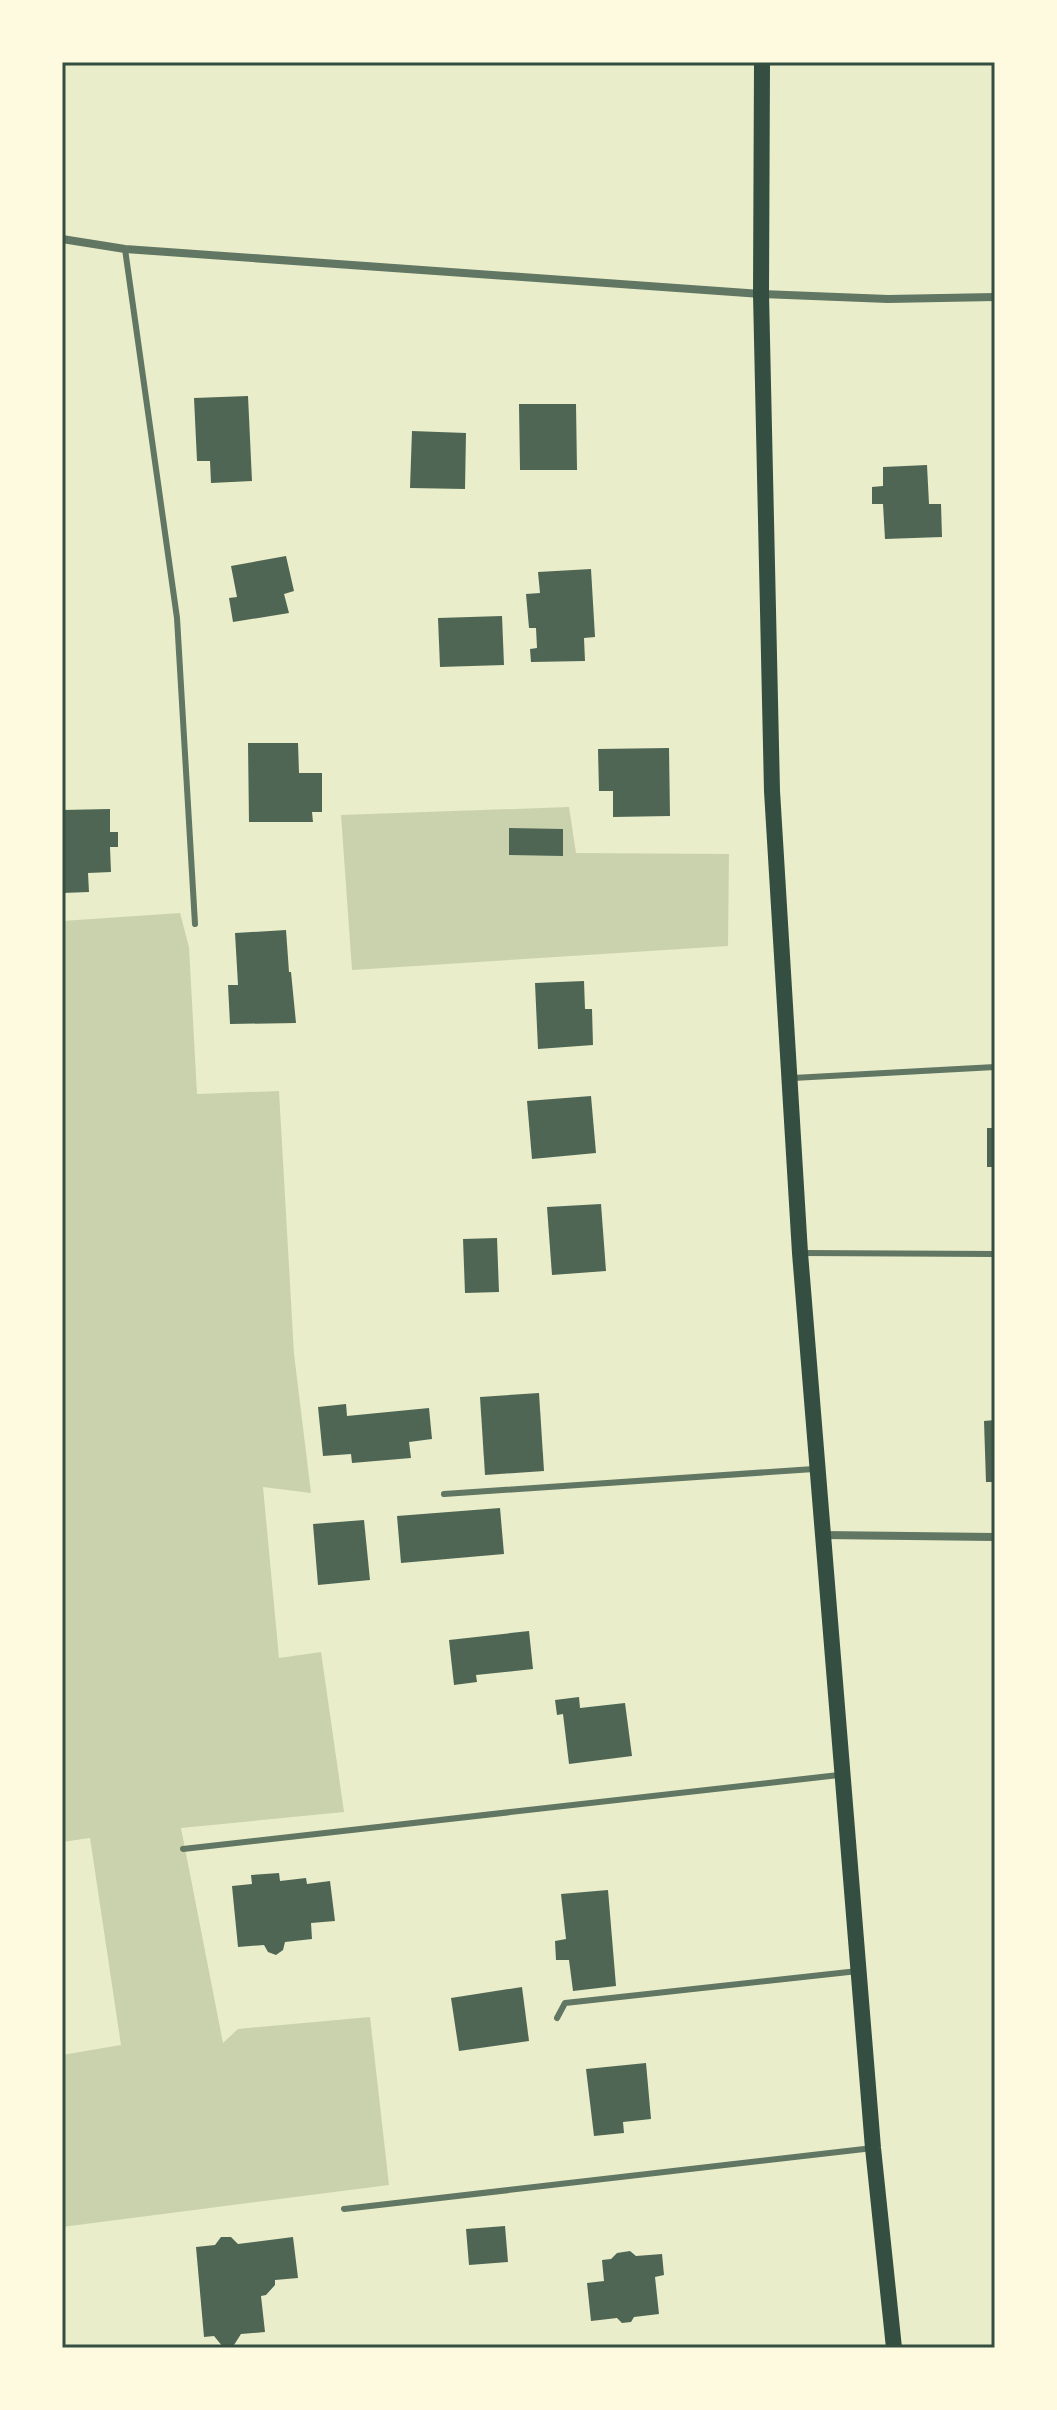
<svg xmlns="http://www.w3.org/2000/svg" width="1057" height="2410" font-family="'Archivo Narrow',sans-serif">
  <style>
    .green { fill: #cad2ad }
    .building { fill: #4f6655 }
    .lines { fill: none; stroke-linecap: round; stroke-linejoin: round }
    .service { stroke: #617663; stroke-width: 6 }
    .minor { stroke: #617663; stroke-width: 8 }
    .secondary { stroke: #344e41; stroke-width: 16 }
    .neatline { fill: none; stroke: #344e41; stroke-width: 3 }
  </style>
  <rect width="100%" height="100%" fill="#e9edc9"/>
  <!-- green -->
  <g class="green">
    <polygon points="569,807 576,853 729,854 728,946 352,970 341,815"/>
    <polygon points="180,913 189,947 197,1094 279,1091 294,1354 311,1493 263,1487 279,1658 321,1652 344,1812 181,1828 223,2043 238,2029 370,2017 389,2185 62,2227 62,2055 121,2045 90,1838 62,1842 62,921"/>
  </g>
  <!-- building -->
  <g class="building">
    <polygon points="248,396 252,481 211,483 210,461 197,461 194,398"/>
    <polygon points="519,404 576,404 577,470 520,470"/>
    <polygon points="412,431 466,433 465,489 410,488"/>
    <polygon points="927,465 929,504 941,504 942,537 885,539 883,504 872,504 872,487 883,486 883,467"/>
    <polygon points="286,556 294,591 284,594 289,613 233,622 229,598 237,597 231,566"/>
    <polygon points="591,569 595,637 584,638 585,661 531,662 530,649 537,648 536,628 529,628 526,594 540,593 538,572"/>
    <polygon points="502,616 504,665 440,667 438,618"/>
    <polygon points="248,743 298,743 299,773 322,773 322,812 312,812 313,822 249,822"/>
    <polygon points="669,748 670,816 613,817 613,791 599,791 598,749"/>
    <polygon points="110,809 110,832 118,832 118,847 110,847 111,872 88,873 89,892 62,893 62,810"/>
    <polygon points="509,828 563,829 563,856 509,855"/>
    <polygon points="286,930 289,972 291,972 296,1023 230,1024 228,985 238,985 235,933"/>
    <polygon points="584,981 585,1009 592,1009 593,1045 538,1049 535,983"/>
    <polygon points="591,1096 596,1153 532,1159 527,1101"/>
    <rect x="987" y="1128" width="8" height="39"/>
    <polygon points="601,1204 606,1271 552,1275 547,1207"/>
    <polygon points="497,1238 499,1292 465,1293 463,1239"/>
    <polygon points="539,1393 544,1471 485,1475 480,1397"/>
    <polygon points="346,1404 347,1416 429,1408 432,1439 409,1442 411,1458 352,1463 351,1454 323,1456 318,1407"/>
    <polygon points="995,1420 995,1482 986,1482 984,1421"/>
    <polygon points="500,1508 504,1554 401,1563 397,1516"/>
    <polygon points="364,1520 370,1580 318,1585 313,1524"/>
    <polygon points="529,1631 533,1669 476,1675 477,1682 454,1685 449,1640"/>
    <polygon points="579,1697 580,1708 625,1703 632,1756 569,1764 563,1714 557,1715 555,1700"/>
    <polygon points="279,1873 280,1881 306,1878 307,1884 330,1881 335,1921 311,1923 312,1939 285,1942 283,1950 276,1955 268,1952 264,1945 238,1947 232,1886 252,1884 251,1875"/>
    <polygon points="608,1890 616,1986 573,1991 569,1960 556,1960 555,1941 566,1939 561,1894"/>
    <polygon points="522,1987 529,2041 459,2051 451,1998"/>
    <polygon points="646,2063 651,2119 623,2122 624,2133 594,2136 586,2069"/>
    <polygon points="505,2226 508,2262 469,2265 466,2229"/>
    <polygon points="221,2237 231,2237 238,2244 293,2237 298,2278 275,2280 275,2285 266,2295 261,2296 265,2332 241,2334 234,2345 223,2347 214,2336 204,2337 196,2247 215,2245"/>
    <polygon points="630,2251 636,2256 662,2254 664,2275 655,2277 659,2314 634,2317 631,2322 622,2323 617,2318 591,2321 587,2283 604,2281 602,2260 611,2259 617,2253"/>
  </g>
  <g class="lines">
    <!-- service -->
    <g class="service">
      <polyline points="125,249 177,618 195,924"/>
      <polyline points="793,1078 995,1067"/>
      <polyline points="803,1253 995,1254"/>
      <polyline points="444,1494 814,1469"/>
      <polyline points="183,1849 839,1775"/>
      <polyline points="557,2018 565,2003 858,1971"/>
      <polyline points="344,2209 873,2148"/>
    </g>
    <!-- minor -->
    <g class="minor">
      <polyline points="62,239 125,249 761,294 888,299 995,297"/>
      <polyline points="823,1535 995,1537"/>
    </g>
    <!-- secondary -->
    <polyline class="secondary" points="762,62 761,294 772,791 800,1253 873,2148 894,2348"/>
  </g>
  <!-- border -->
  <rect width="1057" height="2410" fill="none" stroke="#fefae0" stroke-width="128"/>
  <rect x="64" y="64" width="929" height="2282" class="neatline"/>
</svg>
